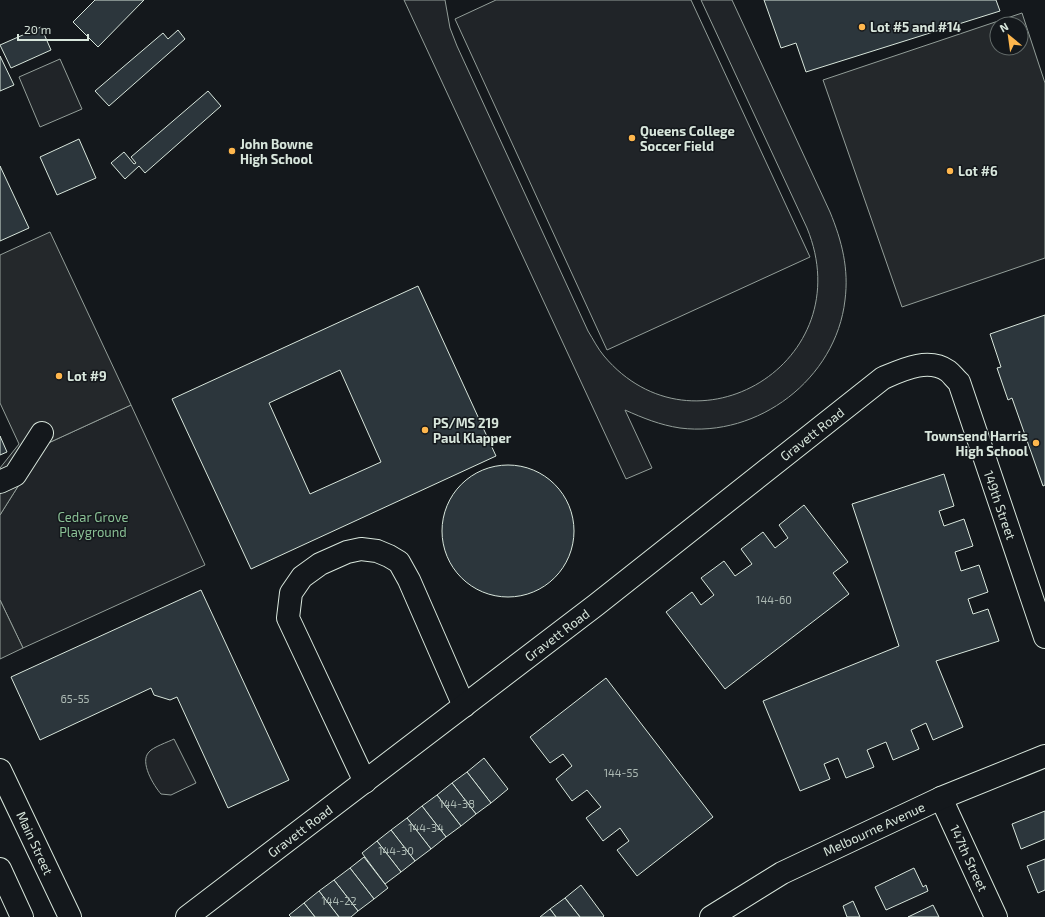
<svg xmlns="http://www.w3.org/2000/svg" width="1045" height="917" font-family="'Exo 2',sans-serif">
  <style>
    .green { fill: #202428; stroke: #939e99 }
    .parking { fill: #24282b; stroke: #939e99; fill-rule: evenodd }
    .building { fill: #2c363c; stroke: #d8e6dc; fill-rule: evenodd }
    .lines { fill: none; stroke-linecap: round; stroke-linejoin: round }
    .minor-casing { stroke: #d8e6dc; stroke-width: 24 }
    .major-casing { stroke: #d8e6dc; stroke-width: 24 }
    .minor { stroke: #14181c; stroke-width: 22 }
    .major { stroke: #14181c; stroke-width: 22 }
    .poi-dot { fill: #ffb74d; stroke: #14181c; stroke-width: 1.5 }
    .labels { text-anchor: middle; stroke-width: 3; stroke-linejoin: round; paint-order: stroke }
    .number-label { font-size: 11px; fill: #adbab4 }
    .poi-label { font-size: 13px; font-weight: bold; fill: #d8e6dc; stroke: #14181c; text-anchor: start }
    .street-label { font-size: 13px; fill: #d8e6dc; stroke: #14181c }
    .park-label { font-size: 13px; fill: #8ac095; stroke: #14181c }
  </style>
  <rect width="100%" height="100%" fill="#14181c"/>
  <!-- green -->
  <g class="green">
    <path d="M404,0H445L450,28L457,46L588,331C593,339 598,349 604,356C694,463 862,362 807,228L701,0H732L830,212C842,241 849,269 845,300C836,379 758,438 680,428C660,425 643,418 625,410L652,468L626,479Z"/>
    <polygon points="496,0 691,0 810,257 607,350 455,19"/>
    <polygon points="60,59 82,109 40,127 19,77"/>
    <polygon points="131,405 205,565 23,648 0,600 0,515 44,445"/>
    <path d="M174,739L196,783L171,795L161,794C154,786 139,762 149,752C153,747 168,742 174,739Z"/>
  </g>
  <!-- parking -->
  <g class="parking">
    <path d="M1022,13L1045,83V258L902,307L823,80ZM997,24H1021V48H997Z"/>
    <polygon points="50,232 131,405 44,445 0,515 0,468 19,444 0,403 0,255"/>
    <polygon points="0,600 23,648 0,659"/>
  </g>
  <!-- building -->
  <g class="building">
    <polygon points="95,0 144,0 98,47 73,22"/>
    <polygon points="764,0 996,0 1000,11 806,72 796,43 781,48"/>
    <polygon points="41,27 51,50 11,68 0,45"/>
    <polygon points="178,30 185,39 109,106 95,91 163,33 168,39"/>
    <polygon points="0,56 14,85 0,91"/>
    <polygon points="208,91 221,106 145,173 139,166 125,179 111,163 124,152 134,164 136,163 131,157"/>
    <polygon points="79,139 96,178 57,195 40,157"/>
    <polygon points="0,166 29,228 0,241"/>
    <path d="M418,286L496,456L251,569L172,399ZM340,370L381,462L310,494L269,403Z"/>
    <polygon points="1045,315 1045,485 1043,486 1012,398 1008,400 997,368 1001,367 990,334"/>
    <polygon points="0,436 7,452 0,455"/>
    <circle cx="508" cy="531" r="66"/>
    <polygon points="944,474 954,506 939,511 944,526 964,519 973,546 955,552 961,571 979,565 988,592 968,599 973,614 988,609 999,641 936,661 963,727 933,740 926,723 911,730 919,749 893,760 886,742 867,750 874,767 846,778 838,758 824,764 830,779 800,791 763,701 899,646 852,504"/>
    <polygon points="804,505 848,562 833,573 849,594 725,689 666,612 692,592 701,605 714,595 701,578 724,561 735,576 752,564 741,549 763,532 775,548 788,538 779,525"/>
    <polygon points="201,590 289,780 228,808 177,697 170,700 154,695 151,688 40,740 11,677"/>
    <polygon points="606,678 713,817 637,876 617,850 629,841 620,828 603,841 586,818 601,807 587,790 572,801 556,779 572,766 563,754 550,763 530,737"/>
    <polygon points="484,758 508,789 491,803 467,772"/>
    <polygon points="467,772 491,803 476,814 452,783"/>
    <polygon points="452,783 476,814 461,826 437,795"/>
    <polygon points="437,795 461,826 446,837 422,806"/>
    <polygon points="422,806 446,837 431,849 407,818"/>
    <polygon points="1045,811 1045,839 1021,849 1012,824"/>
    <polygon points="407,818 431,849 415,861 391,830"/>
    <polygon points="391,830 415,861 401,872 377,841"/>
    <polygon points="377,841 401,872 385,884 362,853"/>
    <polygon points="364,857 388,888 374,899 350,868"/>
    <polygon points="1045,859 1045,890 1038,893 1027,866"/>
    <polygon points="350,868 374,899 358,911 334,880"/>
    <polygon points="914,868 923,887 926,885 928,891 886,910 875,887"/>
    <polygon points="334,880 358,911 351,917 339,917 319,891"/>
    <polygon points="581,885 604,916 603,917 580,917 565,898"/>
    <polygon points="319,891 339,917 315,917 304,903"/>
    <polygon points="565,898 580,917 556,917 550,909"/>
    <polygon points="853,901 860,917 847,917 843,906"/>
    <polygon points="304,903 315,917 291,917 289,915"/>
    <polygon points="933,905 939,917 908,917"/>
    <polygon points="550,909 556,917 540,917"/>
  </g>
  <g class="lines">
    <defs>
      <g id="minor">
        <polyline points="0,482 15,475 42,433"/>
        <polyline points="365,782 288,618 291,593 302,577 320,564 347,552 361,549 377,551 389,556 399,562 409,580 464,706"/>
        <polyline points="941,798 996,917"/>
        <path d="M187,917L596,605L883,378C902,370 928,357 948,371C952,374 955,379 959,382L1045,637"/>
        <polyline points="711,917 782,873 941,798 1045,756"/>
      </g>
      <g id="major">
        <polyline points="0,770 70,917"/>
        <polyline points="0,869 22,917"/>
      </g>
    </defs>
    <!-- minor casing -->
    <use href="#minor" class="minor-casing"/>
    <!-- major casing -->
    <use href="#major" class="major-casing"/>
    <!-- minor -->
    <use href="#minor" class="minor"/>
    <!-- major -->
    <use href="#major" class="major"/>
  </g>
  <!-- markers -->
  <g class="poi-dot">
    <circle cx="862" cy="27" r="4"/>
    <circle cx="632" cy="138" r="4"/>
    <circle cx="232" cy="151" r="4"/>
    <circle cx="950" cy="171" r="4"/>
    <circle cx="59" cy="376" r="4"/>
    <circle cx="425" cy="430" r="4"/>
    <circle cx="1036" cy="443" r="4"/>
  </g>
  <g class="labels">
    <!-- number labels -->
    <g class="number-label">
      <text x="774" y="604">144-60</text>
      <text x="75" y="703">65-55</text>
      <text x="621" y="777">144-55</text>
      <text x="457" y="808">144-38</text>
      <text x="426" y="832">144-34</text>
      <text x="396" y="855">144-30</text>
      <text x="339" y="905">144-22</text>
    </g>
    <!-- poi labels -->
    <g class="poi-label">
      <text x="870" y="32">Lot #5 and #14</text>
      <text x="640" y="136">Queens College<tspan x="640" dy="15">Soccer Field</tspan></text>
      <text x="240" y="149">John Bowne<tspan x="240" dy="15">High School</tspan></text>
      <text x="958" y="176">Lot #6</text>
      <text x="67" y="381">Lot #9</text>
      <text x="433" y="428">PS/MS 219<tspan x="433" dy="15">Paul Klapper</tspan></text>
      <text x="1028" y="441" text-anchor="end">Townsend Harris<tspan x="1028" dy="15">High School</tspan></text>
    </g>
    <!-- street labels -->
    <g class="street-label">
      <text transform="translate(812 434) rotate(-38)" y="5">Gravett Road</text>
      <text transform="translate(1000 505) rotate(71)" y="5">149th Street</text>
      <text transform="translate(557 635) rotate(-37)" y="5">Gravett Road</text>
      <text transform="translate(874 829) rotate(-25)" y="5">Melbourne Avenue</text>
      <text transform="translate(300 831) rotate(-37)" y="5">Gravett Road</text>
      <text transform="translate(35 843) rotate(65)" y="5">Main Street</text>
      <text transform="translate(969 858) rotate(65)" y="5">147th Street</text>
    </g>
    <!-- park labels -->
    <g class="park-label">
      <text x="93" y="522">Cedar Grove<tspan x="93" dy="15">Playground</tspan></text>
    </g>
  </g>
  <!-- north arrow -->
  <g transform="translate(1009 36) rotate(331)"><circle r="19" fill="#14181c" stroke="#626a69"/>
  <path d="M0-3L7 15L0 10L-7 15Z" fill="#ffb74d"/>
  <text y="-6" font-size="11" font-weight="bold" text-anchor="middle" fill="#d8e6dc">N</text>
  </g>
  <!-- scale -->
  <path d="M18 34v6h70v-6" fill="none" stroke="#d8e6dc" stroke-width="2"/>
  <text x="24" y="34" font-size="12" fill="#d8e6dc" stroke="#14181c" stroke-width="3" paint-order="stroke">20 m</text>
</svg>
